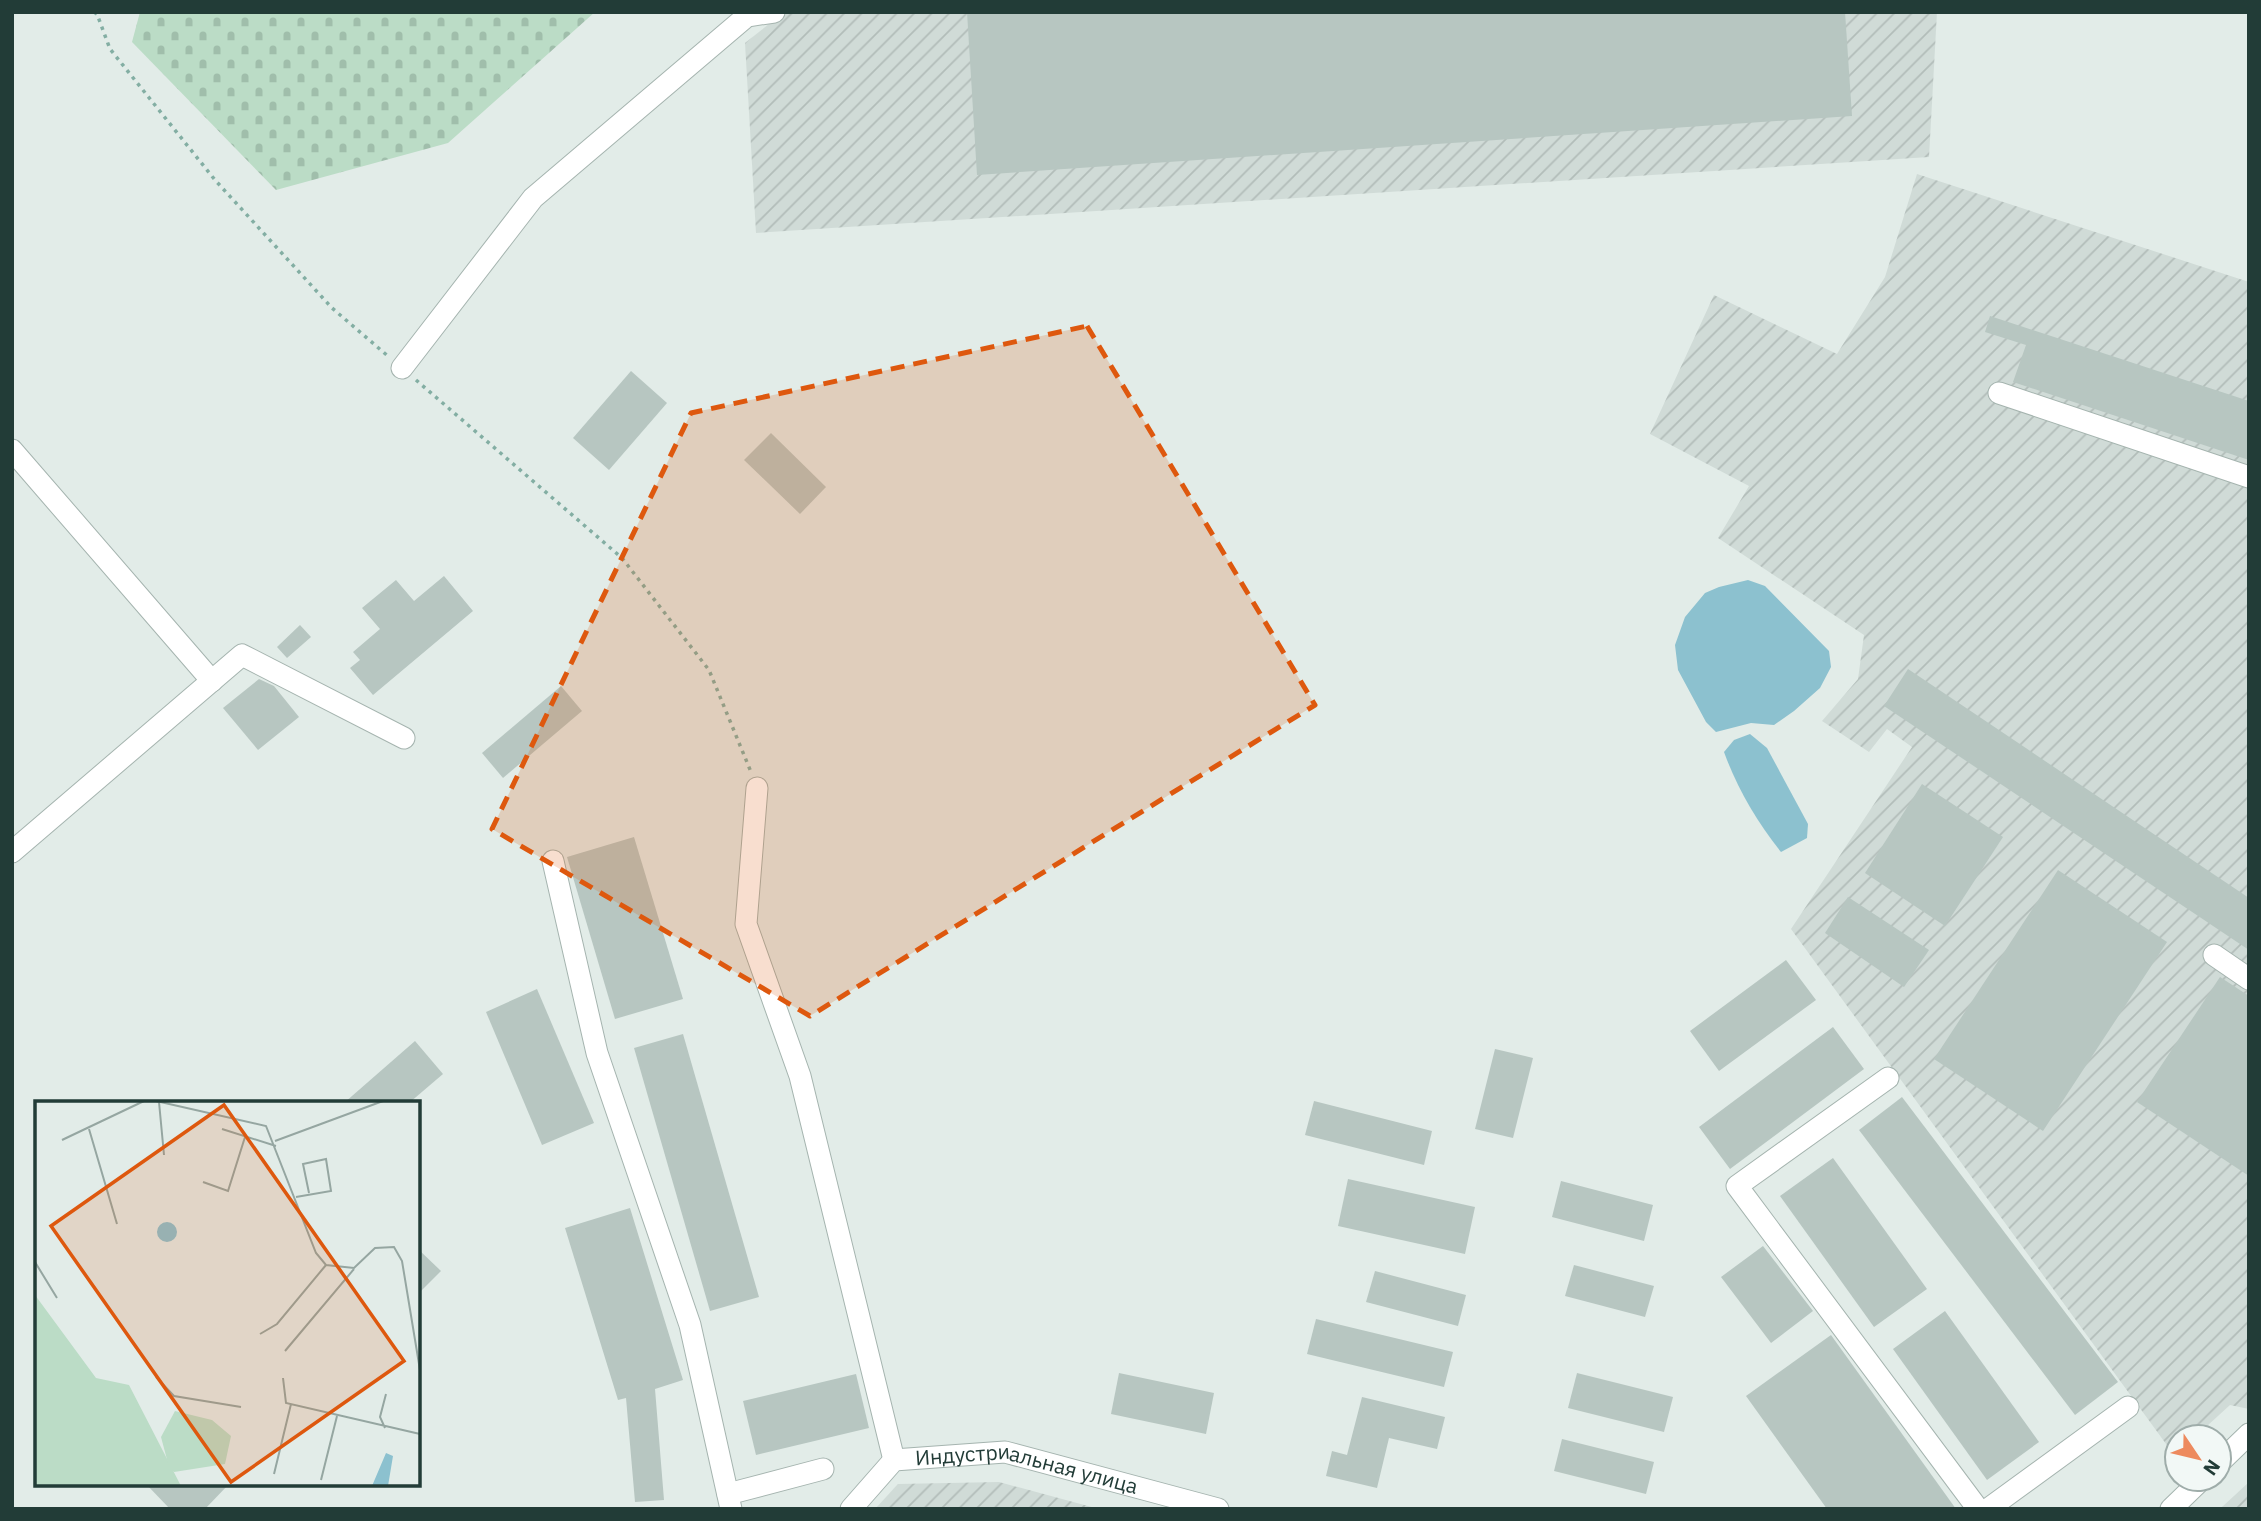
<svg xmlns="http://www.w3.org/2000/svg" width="2261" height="1521" font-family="'IBM Plex Sans',sans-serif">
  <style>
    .industrial { fill: url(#industrial-furrows) }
    .cemetery { fill: url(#cemetery-stones) }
    .water { fill: #8cc1cf }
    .building { fill: #b7c6c1 }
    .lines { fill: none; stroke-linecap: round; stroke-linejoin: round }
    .minor-casing { stroke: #a5b4af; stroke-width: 23 }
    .path { stroke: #83aea3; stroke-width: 3.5; stroke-dasharray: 3.5 5; stroke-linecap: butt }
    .minor { stroke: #fff; stroke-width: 21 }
    .marked { fill: #de580e; fill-opacity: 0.2; stroke: #de580e; stroke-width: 5; stroke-dasharray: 14 9; stroke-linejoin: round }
    .labels { text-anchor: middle; stroke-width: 5; stroke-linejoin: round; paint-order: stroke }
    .street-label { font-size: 21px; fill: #223c37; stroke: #f2f8f6 }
    .inset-road { fill: none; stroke: #95a6a1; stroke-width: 2 }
    .view { fill: #de580e; fill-opacity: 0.15; stroke: #de580e; stroke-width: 3.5 }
    .inset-edge { fill: none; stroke: #223c37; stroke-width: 3.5 }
  </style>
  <defs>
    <pattern id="industrial-furrows" width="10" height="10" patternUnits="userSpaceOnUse" patternTransform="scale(1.75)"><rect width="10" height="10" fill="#d0dbd7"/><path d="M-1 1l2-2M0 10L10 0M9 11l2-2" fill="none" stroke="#b2bdb9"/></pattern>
    <pattern id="cemetery-stones" width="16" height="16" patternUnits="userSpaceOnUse" patternTransform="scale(1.75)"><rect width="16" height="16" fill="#bbdcc6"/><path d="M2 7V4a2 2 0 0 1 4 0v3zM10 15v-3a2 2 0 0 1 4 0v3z" fill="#a0beab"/></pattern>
  </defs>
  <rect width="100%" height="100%" fill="#e2ece8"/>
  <!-- industrial -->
  <g class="industrial">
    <polygon points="784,12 1937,12 1929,157 756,233 745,43"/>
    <polygon points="1917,174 2249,282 2249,1409 2230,1405 2195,1437 2177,1437 2177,1459 1791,929 1912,747 1887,729 1869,752 1822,721 1858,679 1864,635 1718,538 1749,486 1650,434 1714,295 1837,354 1885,277"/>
    <polygon points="999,1482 1099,1509 875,1509 898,1484"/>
    <polygon points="2249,1482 2249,1509 2220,1509"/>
  </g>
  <!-- cemetery -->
  <polygon class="cemetery" points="140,12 595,12 448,143 276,190 132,42"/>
  <!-- water -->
  <g class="water">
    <polygon points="1748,580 1765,586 1829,651 1831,667 1820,688 1794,711 1774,725 1751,723 1716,732 1706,722 1678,670 1675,645 1685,617 1705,593 1719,587"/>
    <path d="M1750,734L1767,748L1808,824L1807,838L1781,852C1757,822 1737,788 1724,752L1734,740Z"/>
  </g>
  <!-- building -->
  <g class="building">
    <polygon points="967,12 1845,12 1852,116 977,175"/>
    <polygon points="1990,316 2249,401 2249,460 2013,382 2026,345 1985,332"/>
    <polygon points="631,371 667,403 609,470 573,438"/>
    <polygon points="771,433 826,487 800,514 744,460"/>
    <polygon points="444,576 473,611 373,695 350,668 360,660 353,652 380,629 362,608 396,580 414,601"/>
    <polygon points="300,625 311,637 287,658 277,647"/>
    <polygon points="1908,669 2249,898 2249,950 1884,706"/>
    <polygon points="259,679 274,686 299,717 258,750 223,708"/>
    <polygon points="561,686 582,711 503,778 482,753"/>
    <polygon points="1922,784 2003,837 1945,926 1865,873"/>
    <polygon points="634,837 683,999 615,1019 567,857"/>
    <polygon points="2058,870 2167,942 2043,1131 1934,1059"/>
    <polygon points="1848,897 1929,950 1904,987 1825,933"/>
    <polygon points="1786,960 1816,1000 1719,1071 1690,1031"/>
    <polygon points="2220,977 2249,996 2249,1176 2137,1102"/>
    <polygon points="537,989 594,1123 542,1145 486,1012"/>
    <polygon points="1833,1027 1864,1069 1730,1169 1699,1127"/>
    <polygon points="683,1034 759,1297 710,1311 634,1048"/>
    <polygon points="415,1041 443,1074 409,1103 344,1103"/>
    <polygon points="1495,1049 1533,1058 1513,1138 1475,1129"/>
    <polygon points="1902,1097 2118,1382 2075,1415 1859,1130"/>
    <polygon points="1314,1101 1432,1131 1424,1165 1305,1135"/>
    <polygon points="1833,1158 1927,1289 1874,1327 1780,1196"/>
    <polygon points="1348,1179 1475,1207 1465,1254 1338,1226"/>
    <polygon points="1561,1181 1653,1205 1644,1241 1552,1217"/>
    <polygon points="630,1208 683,1380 655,1389 664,1500 635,1502 626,1398 618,1400 565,1228"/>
    <polygon points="1763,1246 1813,1311 1771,1343 1721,1277"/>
    <polygon points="418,1249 441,1271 418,1294"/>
    <polygon points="1574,1265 1654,1286 1645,1317 1565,1296"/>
    <polygon points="1375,1271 1466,1295 1458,1326 1366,1302"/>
    <polygon points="1945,1311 2039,1442 1987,1480 1893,1349"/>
    <polygon points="1316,1319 1453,1352 1444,1387 1307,1354"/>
    <polygon points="1831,1335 1956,1509 1827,1509 1746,1396"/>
    <polygon points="1119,1373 1214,1393 1206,1434 1111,1414"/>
    <polygon points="1577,1373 1673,1397 1664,1432 1568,1408"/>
    <polygon points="856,1374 869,1428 756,1455 743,1401"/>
    <polygon points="1362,1397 1445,1417 1437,1449 1389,1438 1377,1488 1326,1476 1332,1451 1347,1455"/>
    <polygon points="1562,1439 1654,1462 1646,1494 1554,1471"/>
    <polygon points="146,1484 229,1484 205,1509 170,1509"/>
  </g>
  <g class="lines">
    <defs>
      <g id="minor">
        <polyline points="402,368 533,198 747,16 774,12"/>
        <polyline points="1999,393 2249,477"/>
        <polyline points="12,450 212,681"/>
        <polyline points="757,788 746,924 800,1076 894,1460"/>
        <polyline points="12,852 242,655 404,738"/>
        <polyline points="553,861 597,1053 690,1325 731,1509"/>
        <polyline points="2214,955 2249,979"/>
        <polyline points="1888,1078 1737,1186 1978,1509"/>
        <polyline points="2219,1463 2249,1434"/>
        <polyline points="728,1494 823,1469"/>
        <path id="s1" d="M851,1509L894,1460L1005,1452L1218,1509"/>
        <polyline points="1988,1509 2128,1407"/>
        <polyline points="2171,1509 2202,1479"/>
      </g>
    </defs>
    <!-- minor casing -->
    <use href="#minor" class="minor-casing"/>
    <!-- path -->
    <g class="path">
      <polyline points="94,12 97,14 110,49 215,180 332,308 389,357"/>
      <polyline points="416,380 622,558 709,670 751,772"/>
    </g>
    <!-- minor -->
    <use href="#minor" class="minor"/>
  </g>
  <!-- marked area -->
  <path class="marked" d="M1087,326L1315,705L810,1016L492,829L691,413Z"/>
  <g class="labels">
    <!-- street labels -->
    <g class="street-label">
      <text dy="7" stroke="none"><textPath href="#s1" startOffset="200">Индустриальная улица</textPath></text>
    </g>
  </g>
  <!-- overview -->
  <g transform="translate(35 1101)">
    <rect width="385" height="385" fill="#e2ece8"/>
    <path d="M0,194L61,277L94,284L146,385H0Z" fill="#bbdcc6"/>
    <path d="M140,310L177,319L196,335L190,363L139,371L134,366L126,336Z" fill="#bbdcc6"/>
    <path d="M122 131a10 10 0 1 1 20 0a10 10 0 1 1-20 0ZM351,352L358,355L353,385H337Z" fill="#8cc1cf"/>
    <path class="inset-road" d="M121,0L231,25L281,152L291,164L319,167L340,147L359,146L367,160L385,269M124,1L129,54M54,28L82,123M187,28L241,45M27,39L109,0M240,40L348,0M168,81L193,90L210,36M261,96L296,90L291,58L268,63L274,92M0,161L22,197M225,233L242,223L291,164M250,250L319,168M121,276L139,295L206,306M248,277L251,302L385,333M350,327L345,316L351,293M239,373L256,303M286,379L302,315"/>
    <path class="view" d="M189,4L369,260L196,381L16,125Z"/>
    <rect width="385" height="385" class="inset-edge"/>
  </g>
  <!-- border -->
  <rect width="2261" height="1521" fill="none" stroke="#223c37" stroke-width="28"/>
  <!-- north arrow -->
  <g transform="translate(2198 1458) rotate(125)"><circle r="33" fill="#f2f8f6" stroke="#9fadaa" stroke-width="2"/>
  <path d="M0-5L12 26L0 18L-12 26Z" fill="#ed8a5e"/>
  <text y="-10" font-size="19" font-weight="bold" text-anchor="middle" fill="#223c37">N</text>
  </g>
</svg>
